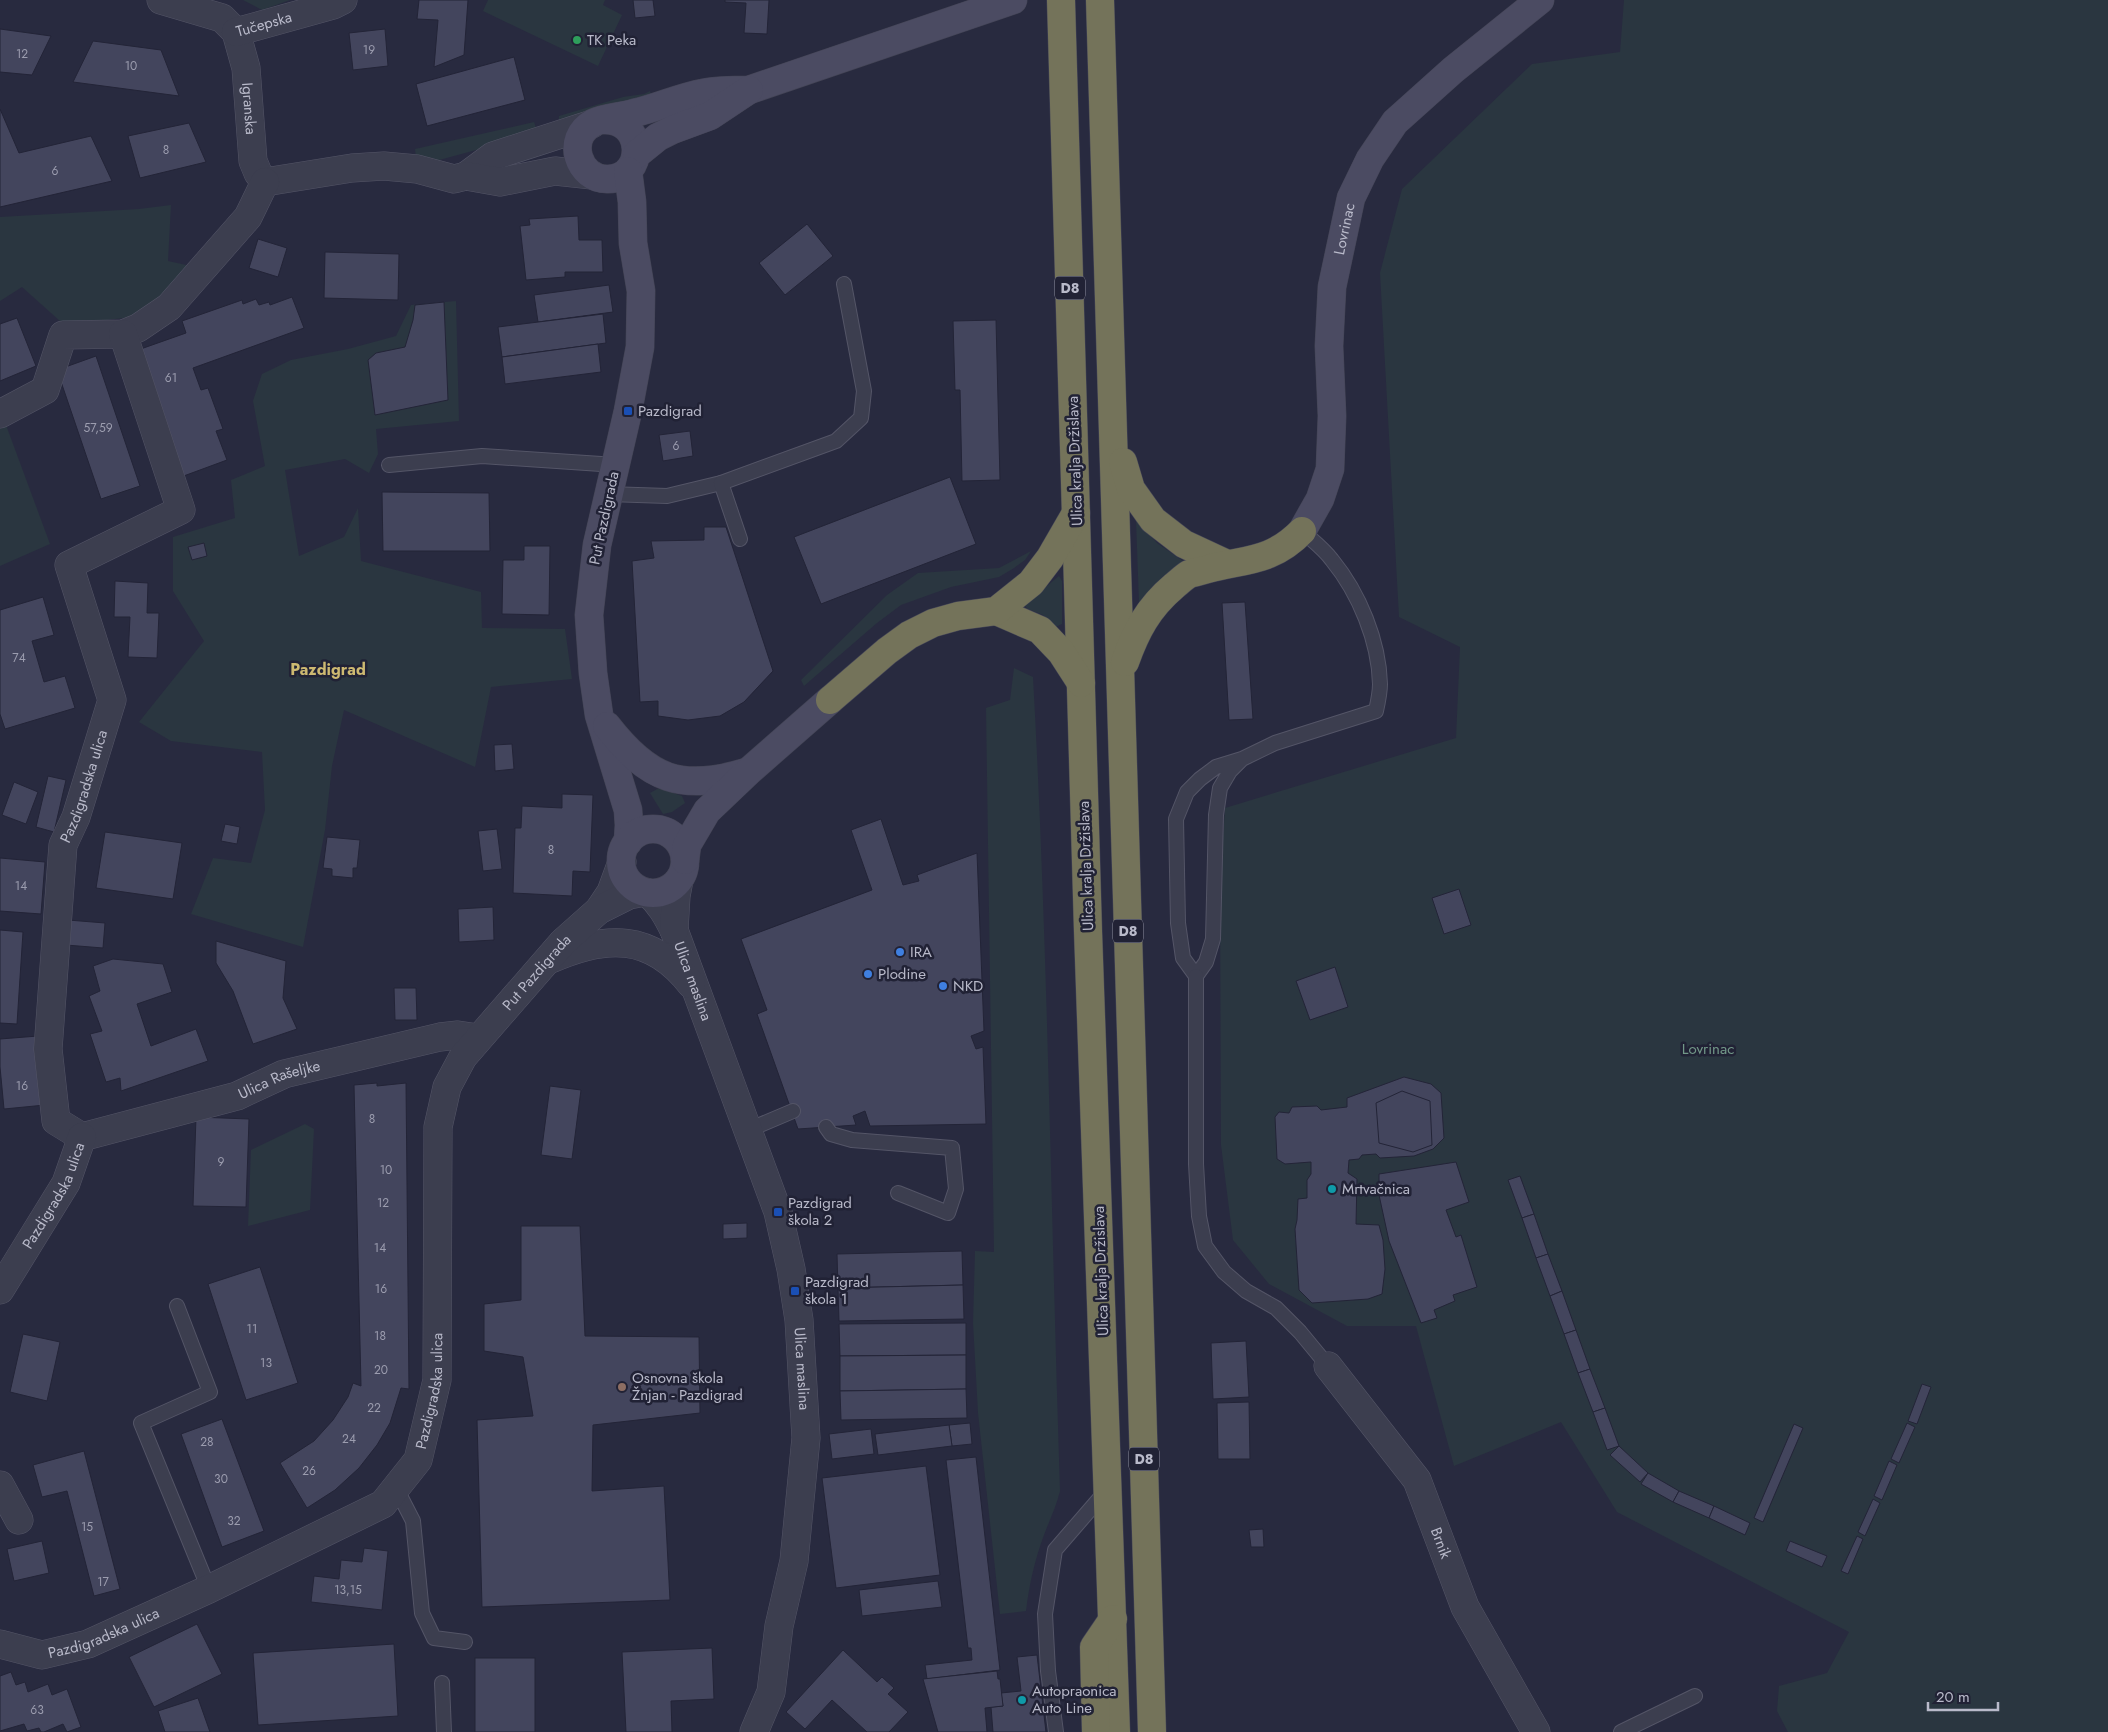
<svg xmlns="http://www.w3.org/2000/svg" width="2108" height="1732" font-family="Jost,sans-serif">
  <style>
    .green { fill: #2a3640 }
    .building { fill: #43455d; stroke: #232437 }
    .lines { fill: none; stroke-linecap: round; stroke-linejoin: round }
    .lane-casing { stroke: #545567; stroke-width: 16 }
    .street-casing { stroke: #545567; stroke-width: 29 }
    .secondary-casing { stroke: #434455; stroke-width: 29 }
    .highway-casing { stroke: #444557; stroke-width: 29 }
    .lane { stroke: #3c3e4f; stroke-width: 14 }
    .street { stroke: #3c3e4f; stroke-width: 28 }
    .secondary { stroke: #4b4b62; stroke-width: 28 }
    .highway { stroke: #74735a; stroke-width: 28 }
    .leisure-dot { fill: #2e9e5b; stroke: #212235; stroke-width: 2 }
    .transit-dot { fill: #1a4fb4; stroke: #212235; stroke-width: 2 }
    .shop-dot { fill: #3f7fe0; stroke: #212235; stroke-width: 2 }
    .culture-dot { fill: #0f9aa8; stroke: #212235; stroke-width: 2 }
    .education-dot { fill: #8d6e63; stroke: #212235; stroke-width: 2 }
    .labels { text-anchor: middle; stroke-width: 5; stroke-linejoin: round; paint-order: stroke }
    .number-label { font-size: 12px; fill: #9c9daf }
    .shield { fill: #212235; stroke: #8b8c9d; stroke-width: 1 }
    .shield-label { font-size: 14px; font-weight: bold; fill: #b9baca }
    .street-label { font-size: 15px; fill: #b9baca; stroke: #212235 }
    .poi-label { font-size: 15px; fill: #b9baca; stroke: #212235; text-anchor: start }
    .park-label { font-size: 15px; fill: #729888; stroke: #212235 }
    .neighbourhood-label { font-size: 16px; font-weight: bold; fill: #cdb971; stroke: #212235 }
  </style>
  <rect width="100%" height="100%" fill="#282a3f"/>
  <!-- green -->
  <g class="green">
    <polygon points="243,0 290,0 262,10"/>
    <polygon points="488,0 605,0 603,5 622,15 598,66 483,11"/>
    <polygon points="1624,0 2108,0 2108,1732 1788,1732 1777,1711 1779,1686 1827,1673 1849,1632 1617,1512 1561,1422 1454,1466 1416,1326 1347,1326 1269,1284 1233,1240 1221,1145 1220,884 1225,808 1456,738 1460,647 1399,617 1380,273 1402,189 1532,64 1620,52"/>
    <polygon points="650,91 652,100 559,126 559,116 623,97 644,94"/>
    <polygon points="534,122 538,133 421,165 416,158 415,149"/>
    <polygon points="171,205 168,261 191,266 163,299 132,317 82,323 60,321 22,287 0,301 0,217 139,209"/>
    <polygon points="456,301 459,421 376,429 378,454 369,473 345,459 285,470 299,556 344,537 358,508 361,561 481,592 482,628 565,629 572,679 491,687 475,767 344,710 332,766 325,830 303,947 191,914 213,858 251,863 265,810 262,752 171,741 139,722 204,641 173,591 173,537 235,518 231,480 265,466 253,401 262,374 291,360 348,349 396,336 411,305"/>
    <polygon points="6,425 50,544 0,566 0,427"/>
    <polygon points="1136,520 1157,543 1186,563 1139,603"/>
    <polygon points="1031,551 1025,560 1014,568 999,577 951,587 901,605 877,623 804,686 801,680 887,595 918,573 999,568"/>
    <polygon points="1059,576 1062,581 1062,624 1055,627 1043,615 1028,609 1024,605"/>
    <path d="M1014,668L1033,677C1048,948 1051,1220 1060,1491C1056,1507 1050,1519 1044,1535C1035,1559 1029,1585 1026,1611L1000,1614L978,1413L973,1323L975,1251L994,1252L986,708L1010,700Z"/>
    <polygon points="659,788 682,796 685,803 672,812 663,814 650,793"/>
    <polygon points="305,1124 314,1129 310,1210 248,1226 251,1150"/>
  </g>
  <!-- building -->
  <g class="building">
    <polygon points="419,0 468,0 464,55 434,67 438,20 417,19"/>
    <polygon points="633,0 653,0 655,16 635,18"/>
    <polygon points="725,0 769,0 767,34 744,33 746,3 725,2"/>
    <polygon points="0,29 51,36 32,75 0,72"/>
    <polygon points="385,29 388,66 353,70 349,33"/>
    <polygon points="93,41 161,50 179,96 73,82"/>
    <polygon points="514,57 525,100 427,126 416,84"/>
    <polygon points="0,109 19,153 91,136 112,181 0,207"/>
    <polygon points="189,123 206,162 140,178 128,136"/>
    <polygon points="578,216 579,240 602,240 603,272 565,272 565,277 526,280 520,226 530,225 529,219"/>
    <polygon points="807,224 833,256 785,295 759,263"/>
    <polygon points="258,239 287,248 278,277 249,268"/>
    <polygon points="325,252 399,254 398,300 324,298"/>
    <polygon points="609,285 613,312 538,322 534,295"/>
    <polygon points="292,297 304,328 193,368 201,390 208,388 223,429 216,431 227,460 181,477 135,351 186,333 182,321 242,300 243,304 256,299 259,305 269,302 270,305"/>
    <polygon points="444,302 448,400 375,415 368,360 376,353 405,347 413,320 415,305"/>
    <polygon points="603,314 606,343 502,357 498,327"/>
    <polygon points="17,318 36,366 0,381 0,324"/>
    <polygon points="996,320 1000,480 962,481 960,390 955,390 953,321"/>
    <polygon points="598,344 601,372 505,384 502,357"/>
    <polygon points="96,356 140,486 101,499 57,370"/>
    <polygon points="690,431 693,456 663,461 659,435"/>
    <polygon points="950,477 976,544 821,604 794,537"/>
    <polygon points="382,492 489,493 490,551 383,551"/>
    <polygon points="704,527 726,527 773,671 744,702 720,716 688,720 658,716 658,701 640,702 632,561 654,558 651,541 704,540"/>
    <polygon points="204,543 207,556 192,560 188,547"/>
    <polygon points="524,546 550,546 549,615 502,614 503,560 524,560"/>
    <polygon points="115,581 148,583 147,613 159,613 157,658 128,657 130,617 114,617"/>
    <polygon points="43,597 54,635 32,641 44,682 65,676 75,708 5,729 0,714 0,610"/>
    <polygon points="1245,602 1253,719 1229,720 1222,603"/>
    <polygon points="512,744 514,769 495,771 494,745"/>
    <polygon points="48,776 66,780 54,832 36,827"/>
    <polygon points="14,782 38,792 26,824 2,815"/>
    <polygon points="562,794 593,795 590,872 573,871 572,896 513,893 515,828 521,828 522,806 562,808"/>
    <polygon points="881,819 903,885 919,881 917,875 977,853 984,1031 971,1036 976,1049 983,1047 986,1124 870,1126 865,1111 853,1116 856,1125 798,1129 757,1014 767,1010 741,939 872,890 851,830"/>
    <polygon points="225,824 240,827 237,844 221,841"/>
    <polygon points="497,829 502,869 483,871 478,831"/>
    <polygon points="105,832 182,843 173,899 96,888"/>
    <polygon points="327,837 360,840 357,868 353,868 353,878 332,876 332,869 323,868"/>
    <polygon points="0,858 45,862 41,914 0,911"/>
    <polygon points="1459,889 1471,925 1444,934 1432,898"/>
    <polygon points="493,907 494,940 459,942 458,909"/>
    <polygon points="68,920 105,923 103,948 66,945"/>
    <polygon points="0,930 23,932 17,1024 0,1023"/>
    <polygon points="216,941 286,961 283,998 297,1029 253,1044 233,991 216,963"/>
    <polygon points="113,959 163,964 172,992 137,1004 151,1046 196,1029 208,1061 121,1091 120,1078 106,1082 90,1034 102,1031 89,996 100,991 93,966"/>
    <polygon points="1335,967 1348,1007 1310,1020 1296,981"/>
    <polygon points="394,988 416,988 417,1020 395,1020"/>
    <polygon points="38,1036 45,1105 4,1109 0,1067 0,1039"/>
    <polygon points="1404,1077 1431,1084 1441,1093 1444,1138 1433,1149 1414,1156 1380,1158 1376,1154 1362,1155 1359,1159 1349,1160 1348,1173 1357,1179 1356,1224 1379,1225 1383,1240 1385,1269 1382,1294 1368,1299 1312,1303 1299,1290 1295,1229 1297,1220 1298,1199 1307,1198 1307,1180 1311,1174 1311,1162 1285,1164 1277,1159 1275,1117 1279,1112 1289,1113 1292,1107 1317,1106 1321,1110 1347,1107 1347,1098"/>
    <polygon points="377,1083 377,1086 406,1083 409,1389 401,1388 390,1423 377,1445 359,1468 335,1490 307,1508 280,1463 314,1441 333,1420 348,1397 353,1383 361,1386 354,1085"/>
    <polygon points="550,1086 581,1090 572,1159 541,1155"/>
    <polygon points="1402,1091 1430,1101 1432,1145 1413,1152 1379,1143 1376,1103"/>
    <polygon points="196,1117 249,1119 246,1207 193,1206"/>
    <polygon points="1456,1162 1469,1202 1446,1210 1456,1237 1461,1235 1477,1287 1453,1295 1455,1301 1434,1310 1437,1318 1421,1323 1389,1241 1379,1195 1379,1174"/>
    <polygon points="1520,1176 1534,1214 1522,1218 1508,1180"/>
    <polygon points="1534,1214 1548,1254 1536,1258 1522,1218"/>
    <polygon points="747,1223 747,1238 723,1239 723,1224"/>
    <polygon points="521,1226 580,1226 585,1336 699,1337 700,1413 593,1425 592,1491 664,1486 670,1600 482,1607 477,1420 533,1416 523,1357 484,1351 484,1304 521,1300"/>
    <polygon points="962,1251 963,1285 838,1288 837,1254"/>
    <polygon points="1548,1254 1562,1291 1550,1296 1536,1258"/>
    <polygon points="260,1267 298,1383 246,1400 208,1284"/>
    <polygon points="963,1285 964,1319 839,1321 838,1288"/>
    <polygon points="1562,1291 1576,1330 1564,1334 1550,1296"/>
    <polygon points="966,1323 966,1355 840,1356 839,1324"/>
    <polygon points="1576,1330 1590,1369 1578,1373 1564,1334"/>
    <polygon points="23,1334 60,1342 47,1401 10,1392"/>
    <polygon points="1246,1341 1249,1397 1213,1399 1211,1343"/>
    <polygon points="966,1355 966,1389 840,1391 840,1356"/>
    <polygon points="1590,1369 1605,1408 1593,1412 1578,1373"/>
    <polygon points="1922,1384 1931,1387 1917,1424 1908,1421"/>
    <polygon points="966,1389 967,1418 841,1420 840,1391"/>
    <polygon points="1249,1402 1250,1459 1218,1459 1217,1403"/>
    <polygon points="1605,1408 1619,1446 1607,1450 1593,1412"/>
    <polygon points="222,1419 264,1531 222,1547 181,1434"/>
    <polygon points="970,1423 972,1444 952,1446 949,1425"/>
    <polygon points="1907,1423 1915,1427 1899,1463 1891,1459"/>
    <polygon points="1794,1424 1803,1428 1763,1522 1754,1518"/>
    <polygon points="949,1425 952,1446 878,1455 875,1434"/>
    <polygon points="871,1429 874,1454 832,1459 829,1434"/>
    <polygon points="1619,1446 1648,1473 1640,1482 1610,1455"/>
    <polygon points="84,1451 120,1589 94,1596 67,1491 42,1497 33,1465"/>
    <polygon points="976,1457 1000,1670 927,1679 925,1665 972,1660 971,1648 968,1648 946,1460"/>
    <polygon points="1889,1461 1897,1465 1882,1500 1874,1496"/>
    <polygon points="926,1466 940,1575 836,1588 822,1478"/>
    <polygon points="1648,1473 1679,1491 1673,1502 1641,1484"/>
    <polygon points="1679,1491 1714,1506 1709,1518 1673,1502"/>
    <polygon points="1873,1499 1880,1503 1865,1536 1858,1532"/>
    <polygon points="1714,1506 1750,1523 1745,1535 1709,1518"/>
    <polygon points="1263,1529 1264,1547 1251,1547 1249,1530"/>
    <polygon points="1857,1536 1863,1539 1848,1574 1841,1571"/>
    <polygon points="42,1541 49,1573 14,1581 7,1549"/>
    <polygon points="1790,1541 1827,1556 1822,1567 1786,1551"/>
    <polygon points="364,1548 388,1551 382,1610 311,1602 314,1576 339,1579 341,1560 362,1562"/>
    <polygon points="938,1581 942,1607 862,1616 859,1590"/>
    <polygon points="197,1624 222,1674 154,1707 129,1657"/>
    <polygon points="394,1644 398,1716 258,1725 253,1653"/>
    <polygon points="712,1648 714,1699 671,1701 672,1732 626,1732 622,1652"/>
    <polygon points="843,1650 877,1682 882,1677 894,1688 888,1694 908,1712 889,1732 867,1732 832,1700 805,1729 786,1712"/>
    <polygon points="1037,1655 1046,1732 993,1732 991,1707 1003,1706 1001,1693 1021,1691 1017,1657"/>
    <rect x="475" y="1658" width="60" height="74"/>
    <polygon points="997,1671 998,1679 1000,1679 1003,1706 985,1708 987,1732 938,1732 923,1679"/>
    <polygon points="11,1672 16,1685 25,1682 28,1692 48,1684 52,1695 67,1689 81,1727 67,1732 63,1724 44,1732 41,1732 39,1728 27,1731 24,1724 0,1731 0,1676"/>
    <polygon points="198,1698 210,1732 165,1732 158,1711"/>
  </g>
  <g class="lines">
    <defs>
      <g id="lane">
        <polyline points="389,465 482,456 616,465"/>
        <polyline points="608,494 667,496 721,483"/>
        <polyline points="740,539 721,483 836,441 861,418 864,391 844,284"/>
        <path d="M1242,759L1230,771L1220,788L1216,815L1213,939L1206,962L1196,976L1183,958L1178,923L1176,819L1187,792L1200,779L1216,767L1242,759L1275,743L1376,711C1378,702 1380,693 1380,684C1379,641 1359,593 1332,560C1324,549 1312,540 1302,531"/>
        <polyline points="1196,976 1196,1164 1199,1216 1205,1246 1224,1272 1246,1291 1276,1308 1300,1332 1328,1366"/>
        <polyline points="826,1127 831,1134 852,1140 952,1148 956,1189 948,1213 898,1193"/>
        <polyline points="748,1130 793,1111"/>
        <polyline points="177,1306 210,1392 141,1423 209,1589"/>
        <polyline points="396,1488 413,1521 422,1613 434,1638 465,1642"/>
        <polyline points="442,1683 444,1732"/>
        <polyline points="1056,1732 1048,1671 1045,1614 1055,1550 1106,1491"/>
        <polyline points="1621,1732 1695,1696"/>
      </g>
      <g id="street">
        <polyline points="161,0 222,18 236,32"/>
        <path id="s1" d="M236,32L246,68L253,161L258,173L265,182"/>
        <path id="s2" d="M236,32L333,5L343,0"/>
        <polyline points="466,176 493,156 592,124"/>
        <polyline points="265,182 352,168 384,166 417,169 454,179 466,176 500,182 555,171 592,175"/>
        <polyline points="0,414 45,390 63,335 123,334 138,328 169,307 248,217 265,182"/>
        <path id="s3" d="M648,893C660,903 667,916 674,930L778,1212L791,1269L799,1320L806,1438L794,1561L779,1626L771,1692L754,1732"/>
        <polyline points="599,910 611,892 622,862"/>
        <polyline points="674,930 676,896 679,880"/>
        <path d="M551,959C606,935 651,933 691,984"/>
        <path id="s4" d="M82,1137L56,1121L48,1049L63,845L76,817L112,700L69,565L181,510L123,334"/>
        <path id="s5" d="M82,1137L237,1096L284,1074L440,1037L458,1035L478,1038"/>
        <path id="s6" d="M0,1290L66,1183L82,1137"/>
        <path id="s7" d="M1328,1366L1417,1480L1465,1607L1536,1732"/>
        <polyline points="0,1485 19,1520"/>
        <path id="s8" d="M0,1644L42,1655L88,1644L209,1589L383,1504L418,1460L437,1380L438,1127L447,1087L463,1057L563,942L599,910L629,895L645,892"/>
      </g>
      <g id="secondary">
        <path d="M603,120C645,118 647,178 608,179C578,180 565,138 593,123C605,117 621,117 634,113C657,108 680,97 703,93C718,90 734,90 749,90L1013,0"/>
        <polyline points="637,154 658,137 672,130 710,116 749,90"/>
        <polyline points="628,171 632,202 633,243 641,291 640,347 628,411 597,545 589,615 593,673 599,715 628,810 629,825 628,842"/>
        <path id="s9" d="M1302,531L1320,499L1330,469L1332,416L1329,346L1332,287L1351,198L1370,159L1395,122L1453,70L1540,0"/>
        <path d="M607,726C649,780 681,792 747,772"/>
        <circle cx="653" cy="861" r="32"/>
        <polyline points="685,860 687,845 707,811 749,771 830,700"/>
      </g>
      <g id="highway">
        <polyline points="1061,0 1088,931 1116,1732"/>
        <polyline points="1100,0 1152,1732"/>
        <polyline points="1123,462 1131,489 1153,520 1184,544 1227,564"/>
        <polyline points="996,611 1040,630 1061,652 1081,683"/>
        <path d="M1125,662C1136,631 1148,608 1174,586C1179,582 1184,577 1189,574C1195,572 1202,571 1208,569C1246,559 1272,562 1302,531"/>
        <polyline points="830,700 887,651 909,635 933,623 958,616 996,611 1031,583 1050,558 1076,513"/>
        <polyline points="1096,1732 1094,1647 1113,1619"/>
      </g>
    </defs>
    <!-- lane casing -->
    <use href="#lane" class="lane-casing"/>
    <!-- street casing -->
    <use href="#street" class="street-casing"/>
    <!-- secondary casing -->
    <use href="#secondary" class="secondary-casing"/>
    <!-- highway casing -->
    <use href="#highway" class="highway-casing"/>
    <!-- lane -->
    <use href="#lane" class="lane"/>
    <!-- street -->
    <use href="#street" class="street"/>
    <!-- secondary -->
    <use href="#secondary" class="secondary"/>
    <!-- highway -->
    <use href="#highway" class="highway"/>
  </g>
  <!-- markers -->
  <circle class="leisure-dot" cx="577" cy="40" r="5"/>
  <g class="transit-dot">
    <rect x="623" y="406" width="10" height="10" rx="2.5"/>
    <rect x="773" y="1207" width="10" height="10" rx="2.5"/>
    <rect x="790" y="1286" width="10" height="10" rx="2.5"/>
  </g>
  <g class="shop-dot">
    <circle cx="900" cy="952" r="5"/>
    <circle cx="868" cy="974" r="5"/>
    <circle cx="943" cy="986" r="5"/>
  </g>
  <g class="culture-dot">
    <circle cx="1332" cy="1189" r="5"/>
    <circle cx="1022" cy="1700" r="5"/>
  </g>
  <circle class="education-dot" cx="622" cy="1387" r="5"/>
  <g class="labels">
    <!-- number labels -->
    <g class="number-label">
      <text x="369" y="54">19</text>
      <text x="22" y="58">12</text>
      <text x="131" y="70">10</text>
      <text x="166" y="154">8</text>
      <text x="55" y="175">6</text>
      <text x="171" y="382">61</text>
      <text x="98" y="432">57,59</text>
      <text x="676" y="450">6</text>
      <text x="19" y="662">74</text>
      <text x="551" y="854">8</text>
      <text x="21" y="890">14</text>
      <text x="22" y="1090">16</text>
      <text x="372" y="1123">8</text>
      <text x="221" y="1166">9</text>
      <text x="386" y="1174">10</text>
      <text x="383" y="1207">12</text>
      <text x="380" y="1252">14</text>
      <text x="381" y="1293">16</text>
      <text x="252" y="1333">11</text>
      <text x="380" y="1340">18</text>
      <text x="266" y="1367">13</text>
      <text x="381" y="1374">20</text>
      <text x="374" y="1412">22</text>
      <text x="349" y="1443">24</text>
      <text x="207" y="1446">28</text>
      <text x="309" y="1475">26</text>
      <text x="221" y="1483">30</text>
      <text x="234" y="1525">32</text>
      <text x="87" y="1531">15</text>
      <text x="103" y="1586">17</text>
      <text x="348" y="1594">13,15</text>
      <text x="37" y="1714">63</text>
    </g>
    <!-- shield labels -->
    <g class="shield">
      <rect x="1055" y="276.5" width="30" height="23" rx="4"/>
      <rect x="1113" y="919.5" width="30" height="23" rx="4"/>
      <rect x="1129" y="1447.5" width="30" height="23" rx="4"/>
    </g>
    <g class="shield-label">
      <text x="1070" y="293">D8</text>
      <text x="1128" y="936">D8</text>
      <text x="1144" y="1464">D8</text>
    </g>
    <!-- street labels -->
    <g class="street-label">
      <text dy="5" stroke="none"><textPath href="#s2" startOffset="29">Tučepska</textPath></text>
      <text dy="5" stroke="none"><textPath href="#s1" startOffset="78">Igranska</textPath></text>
      <text dy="5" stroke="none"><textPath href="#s9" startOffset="310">Lovrinac</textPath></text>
      <text transform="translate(1075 461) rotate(-92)" y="5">Ulica kralja Držislava</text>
      <text transform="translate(604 518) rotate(-78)" y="5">Put Pazdigrada</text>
      <text dy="5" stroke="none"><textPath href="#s4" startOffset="370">Pazdigradska ulica</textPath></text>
      <text transform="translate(1086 866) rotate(-92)" y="5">Ulica kralja Držislava</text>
      <text dy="5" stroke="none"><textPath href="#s8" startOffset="996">Put Pazdigrada</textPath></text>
      <text dy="5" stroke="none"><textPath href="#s3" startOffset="100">Ulica maslina</textPath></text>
      <text dy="5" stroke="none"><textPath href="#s5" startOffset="206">Ulica Rašeljke</textPath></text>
      <text dy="5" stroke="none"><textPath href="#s6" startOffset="109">Pazdigradska ulica</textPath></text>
      <text transform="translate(1101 1271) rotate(-92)" y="5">Ulica kralja Držislava</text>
      <text dy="5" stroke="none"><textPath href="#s3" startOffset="505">Ulica maslina</textPath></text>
      <text dy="5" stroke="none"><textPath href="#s8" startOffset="544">Pazdigradska ulica</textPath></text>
      <text dy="5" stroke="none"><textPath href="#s7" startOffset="212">Brnik</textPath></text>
      <text dy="5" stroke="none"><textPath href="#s8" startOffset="109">Pazdigradska ulica</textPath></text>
    </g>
    <!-- poi labels -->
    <g class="poi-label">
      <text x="587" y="45">TK Peka</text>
      <text x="638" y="416">Pazdigrad</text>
      <text x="910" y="957">IRA</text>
      <text x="878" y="979">Plodine</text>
      <text x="953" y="991">NKD</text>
      <text x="1342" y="1194">Mrtvačnica</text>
      <text x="788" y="1208">Pazdigrad<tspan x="788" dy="17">škola 2</tspan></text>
      <text x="805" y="1287">Pazdigrad<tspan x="805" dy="17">škola 1</tspan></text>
      <text x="632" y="1383">Osnovna škola<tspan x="632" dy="17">Žnjan - Pazdigrad</tspan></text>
      <text x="1032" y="1696">Autopraonica<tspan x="1032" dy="17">Auto Line</tspan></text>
    </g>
    <!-- park labels -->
    <g class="park-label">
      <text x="1708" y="1054">Lovrinac</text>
    </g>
    <!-- neighbourhood labels -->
    <g class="neighbourhood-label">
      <text x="328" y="675">Pazdigrad</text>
    </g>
  </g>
  <!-- scale -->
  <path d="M1928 1702v8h70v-8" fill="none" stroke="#b9baca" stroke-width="2.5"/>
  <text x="1936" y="1702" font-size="15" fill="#b9baca" stroke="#212235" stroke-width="4" paint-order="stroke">20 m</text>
</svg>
